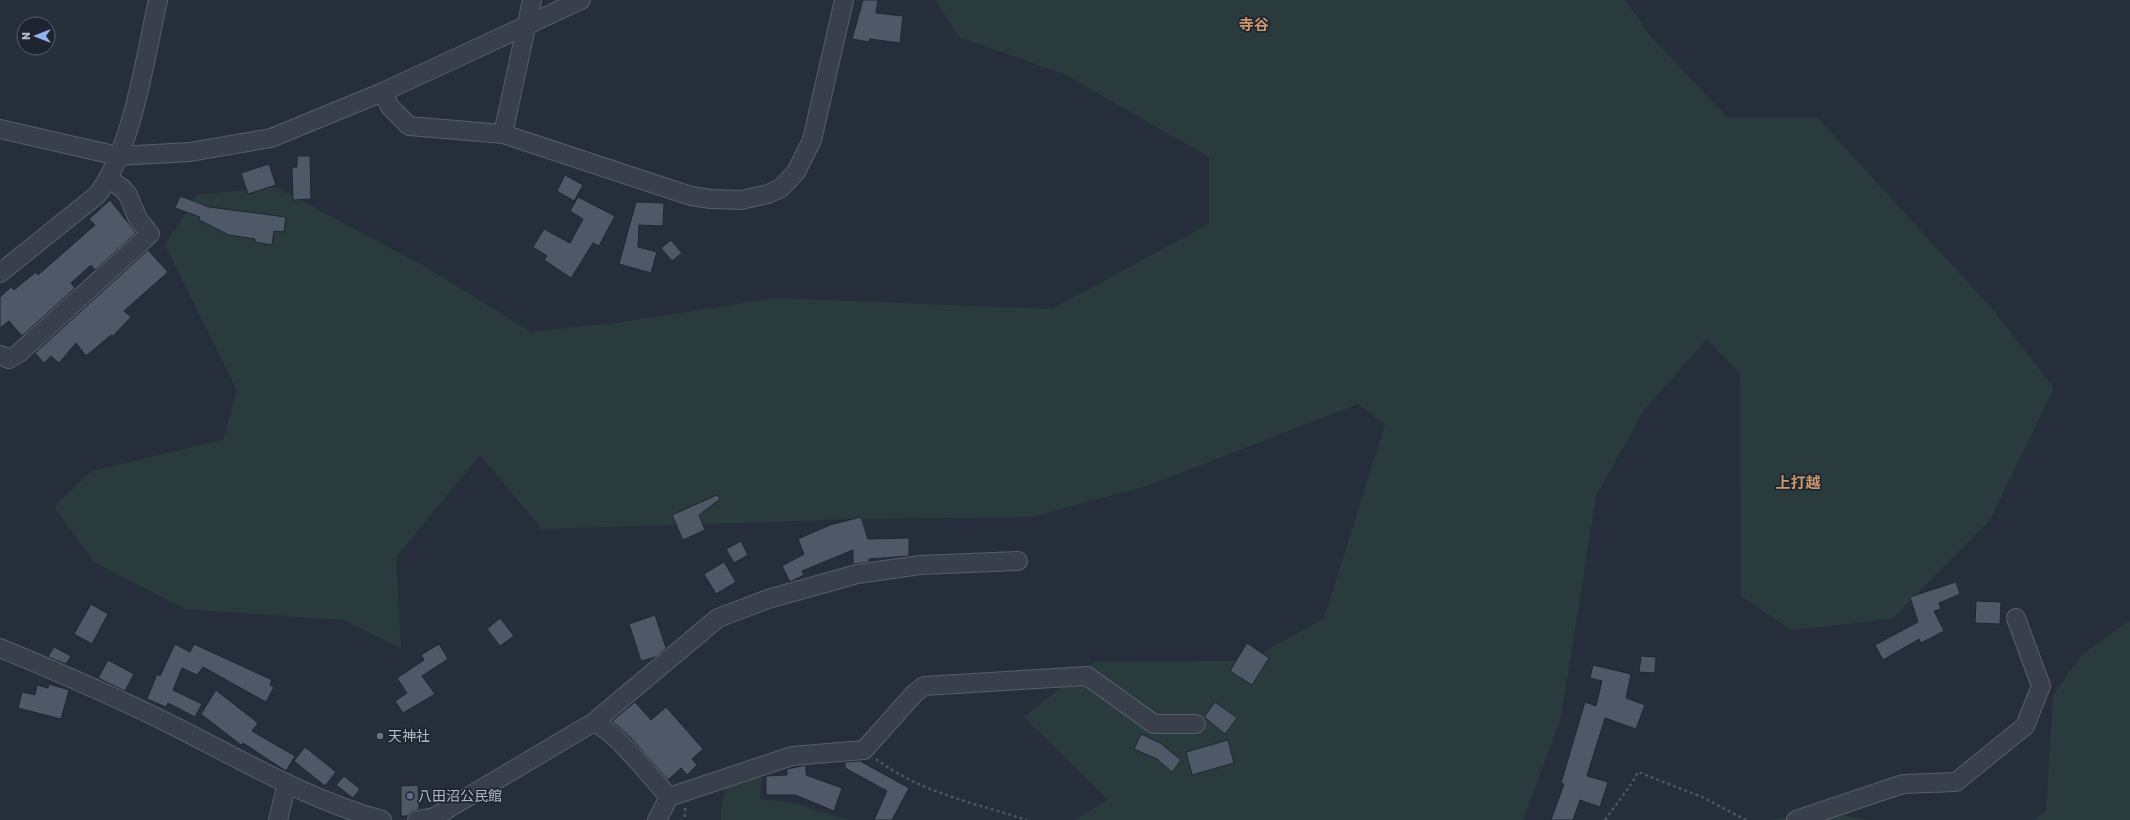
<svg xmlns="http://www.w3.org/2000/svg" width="2130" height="820" font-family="Rubik,'Noto Sans JP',sans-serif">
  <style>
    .green { fill: #293b3d }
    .building { fill: #4e5867; stroke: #202732 }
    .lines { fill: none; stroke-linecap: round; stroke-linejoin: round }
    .minor-casing { stroke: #575e69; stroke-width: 20 }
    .path { stroke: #47585b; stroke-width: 2.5; stroke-dasharray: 3 3; stroke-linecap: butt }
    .minor { stroke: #39404b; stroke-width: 18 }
    .worship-dot { fill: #6b7280; stroke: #1e2530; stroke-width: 1.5 }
    .service-dot { fill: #5c6f8a; stroke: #1e2530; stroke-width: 1.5 }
    .labels { text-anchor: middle; stroke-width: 3.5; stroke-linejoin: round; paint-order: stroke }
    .poi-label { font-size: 14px; fill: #b5bbc7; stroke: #1e2530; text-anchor: start }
    .neighbourhood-label { font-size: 15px; font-weight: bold; fill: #cb986c; stroke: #1e2530 }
  </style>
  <rect width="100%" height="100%" fill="#262e3b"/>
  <!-- green -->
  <g class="green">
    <polygon points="935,0 1625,0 1652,38 1728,118 1818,118 1993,310 2054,388 1990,520 1892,619 1791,630 1741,596 1740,374 1707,339 1644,410 1596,496 1561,718 1523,820 1074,820 1108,800 1024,717 1094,662 1248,661 1324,618 1385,425 1358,404 1147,486 1031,517 855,519 542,529 480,455 396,557 401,648 343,620 185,609 94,562 54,507 91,471 223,440 237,391 165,245 197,195 276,187 427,268 531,332 616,323 775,298 1052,309 1209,224 1209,157 1066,75 959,37"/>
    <polygon points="2127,622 2130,622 2130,820 2033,820 2046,811 2053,695 2082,655"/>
    <polygon points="762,777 760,799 789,802 850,820 721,820 721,806 727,784"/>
    <polygon points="1816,810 1870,820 1771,820"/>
  </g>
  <!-- building -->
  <g class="building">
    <polygon points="863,0 878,0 876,13 903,16 900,43 870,39 869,42 852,39"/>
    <polygon points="297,156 310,156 311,199 293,200 292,167 297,167"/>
    <polygon points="269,164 276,185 248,194 241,173"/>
    <polygon points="565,175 583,185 574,201 557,191"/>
    <polygon points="180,196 209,207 286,217 284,232 274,231 272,245 255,242 255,239 229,235 199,220 200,217 175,208"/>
    <polygon points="578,197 615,216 599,246 593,243 571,278 544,260 547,256 533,247 544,229 570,243 583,219 570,211"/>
    <polygon points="110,200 136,233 95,270 91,265 71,283 75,288 22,336 9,321 0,328 0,297 11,287 14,290 36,272 38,275 95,225 89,219"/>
    <polygon points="636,202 664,203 663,226 639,225 638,247 657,252 651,273 619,264"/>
    <polygon points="671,240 682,253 672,261 661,248"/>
    <polygon points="148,250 168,272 124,311 131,317 113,336 111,335 86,356 76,343 59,363 51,356 44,363 35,353"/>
    <polygon points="717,495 720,499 699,515 705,530 683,540 672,515"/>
    <polygon points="861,517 868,539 909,538 909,556 869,559 869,562 853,564 853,550 802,571 804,575 790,582 782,566 804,554 798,539 830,525"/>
    <polygon points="741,541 748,555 734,563 726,549"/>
    <polygon points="724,562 736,582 716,594 704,574"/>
    <polygon points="1956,582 1960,594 1939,603 1941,609 1934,611 1944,631 1921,643 1919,639 1883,660 1875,645 1918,622 1910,597"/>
    <polygon points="1976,601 2001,602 2000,624 1975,623"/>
    <polygon points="91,604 108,614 92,644 74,634"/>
    <polygon points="655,615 666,648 656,657 641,661 629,624"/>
    <polygon points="500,618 514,636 500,646 487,629"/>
    <polygon points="1247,643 1269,658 1252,685 1230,671"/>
    <polygon points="175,644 190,652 194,644 272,680 270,685 274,687 266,702 203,667 197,675 182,668 173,690 202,704 195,717 168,703 166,707 147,699 157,674 160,676"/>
    <polygon points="439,644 448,659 422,676 435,694 403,713 395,701 407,693 397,678 424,660 421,655"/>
    <polygon points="54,647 71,656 66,664 48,657"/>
    <polygon points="1641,656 1656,657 1655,673 1639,672"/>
    <polygon points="108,660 134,674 125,691 98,678"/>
    <polygon points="1593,665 1631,674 1626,698 1645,705 1636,729 1605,718 1587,776 1608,782 1600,807 1580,800 1573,820 1551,820 1564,784 1561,783 1585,702 1596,706 1602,681 1590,678"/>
    <polygon points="49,684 69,690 61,719 18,708 22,692 35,695 37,685 48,688"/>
    <polygon points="216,690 258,723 252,731 295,756 286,771 243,743 241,745 201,714"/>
    <polygon points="635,702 651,720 666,707 703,749 692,759 697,765 687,775 681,768 668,780 631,738 612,721"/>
    <polygon points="1215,702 1237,718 1225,734 1204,717"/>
    <polygon points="1141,734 1160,743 1181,760 1172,772 1157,759 1134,749"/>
    <polygon points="1228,740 1234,763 1192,775 1186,752"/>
    <polygon points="305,747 336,772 325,786 294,761"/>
    <polygon points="860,761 909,788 892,820 874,820 887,791 845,768 845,762"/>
    <polygon points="806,765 806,775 842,788 834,811 795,795 766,795 766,776 787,775 787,769"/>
    <polygon points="344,776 360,789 353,798 336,785"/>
    <polygon points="418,785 419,809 411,812 407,816 401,816 401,786"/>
  </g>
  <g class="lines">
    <defs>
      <g id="minor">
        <polyline points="383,92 390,107 409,126 503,134 691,196 711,199 741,200 768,194 781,188 796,172 812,140 844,0"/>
        <polyline points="0,129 118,156 190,152 271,138 383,92 581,0"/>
        <polyline points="503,134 532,0"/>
        <path d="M0,273L97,195C133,148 145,58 158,0"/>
        <polyline points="0,355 9,359 19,353 150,234 138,219 128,195 123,189 109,179"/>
        <path d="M0,648C58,672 116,697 172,725C240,759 308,800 382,820"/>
        <path d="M594,722C619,735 649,775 669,797"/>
        <polyline points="278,820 287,783"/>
        <polyline points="417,820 434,817 594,722 718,618 768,599 857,574 920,565 1018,561"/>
        <polyline points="657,820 669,797 792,756 864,750 914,694 924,686 1087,676 1154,724 1196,724"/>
        <polyline points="1796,820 1903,784 1956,782 2025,726 2041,686 2016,618"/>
      </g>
    </defs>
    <!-- minor casing -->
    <use href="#minor" class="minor-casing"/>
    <!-- path -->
    <g class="path">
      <path d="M876,759C921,793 975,803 1027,820"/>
      <polyline points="685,808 685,820"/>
      <polyline points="1605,820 1632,783 1638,772 1702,797 1746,820"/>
    </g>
    <!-- minor -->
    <use href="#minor" class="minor"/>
  </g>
  <!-- markers -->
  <circle class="worship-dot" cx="380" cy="736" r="4"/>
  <circle class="service-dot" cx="410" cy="796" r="4"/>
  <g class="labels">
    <!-- poi labels -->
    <g class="poi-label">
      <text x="388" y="741">天神社</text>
      <text x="418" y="801">八田沼公民館</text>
    </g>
    <!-- neighbourhood labels -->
    <g class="neighbourhood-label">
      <text x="1254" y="30">寺谷</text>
      <text x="1798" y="488">上打越</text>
    </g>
  </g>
  <!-- north arrow -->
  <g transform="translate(36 36) rotate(270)"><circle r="19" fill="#1e2530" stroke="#5a616c"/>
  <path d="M0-3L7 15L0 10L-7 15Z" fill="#92b3ee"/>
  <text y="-6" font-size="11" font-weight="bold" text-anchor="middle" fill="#b5bbc7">N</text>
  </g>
</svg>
